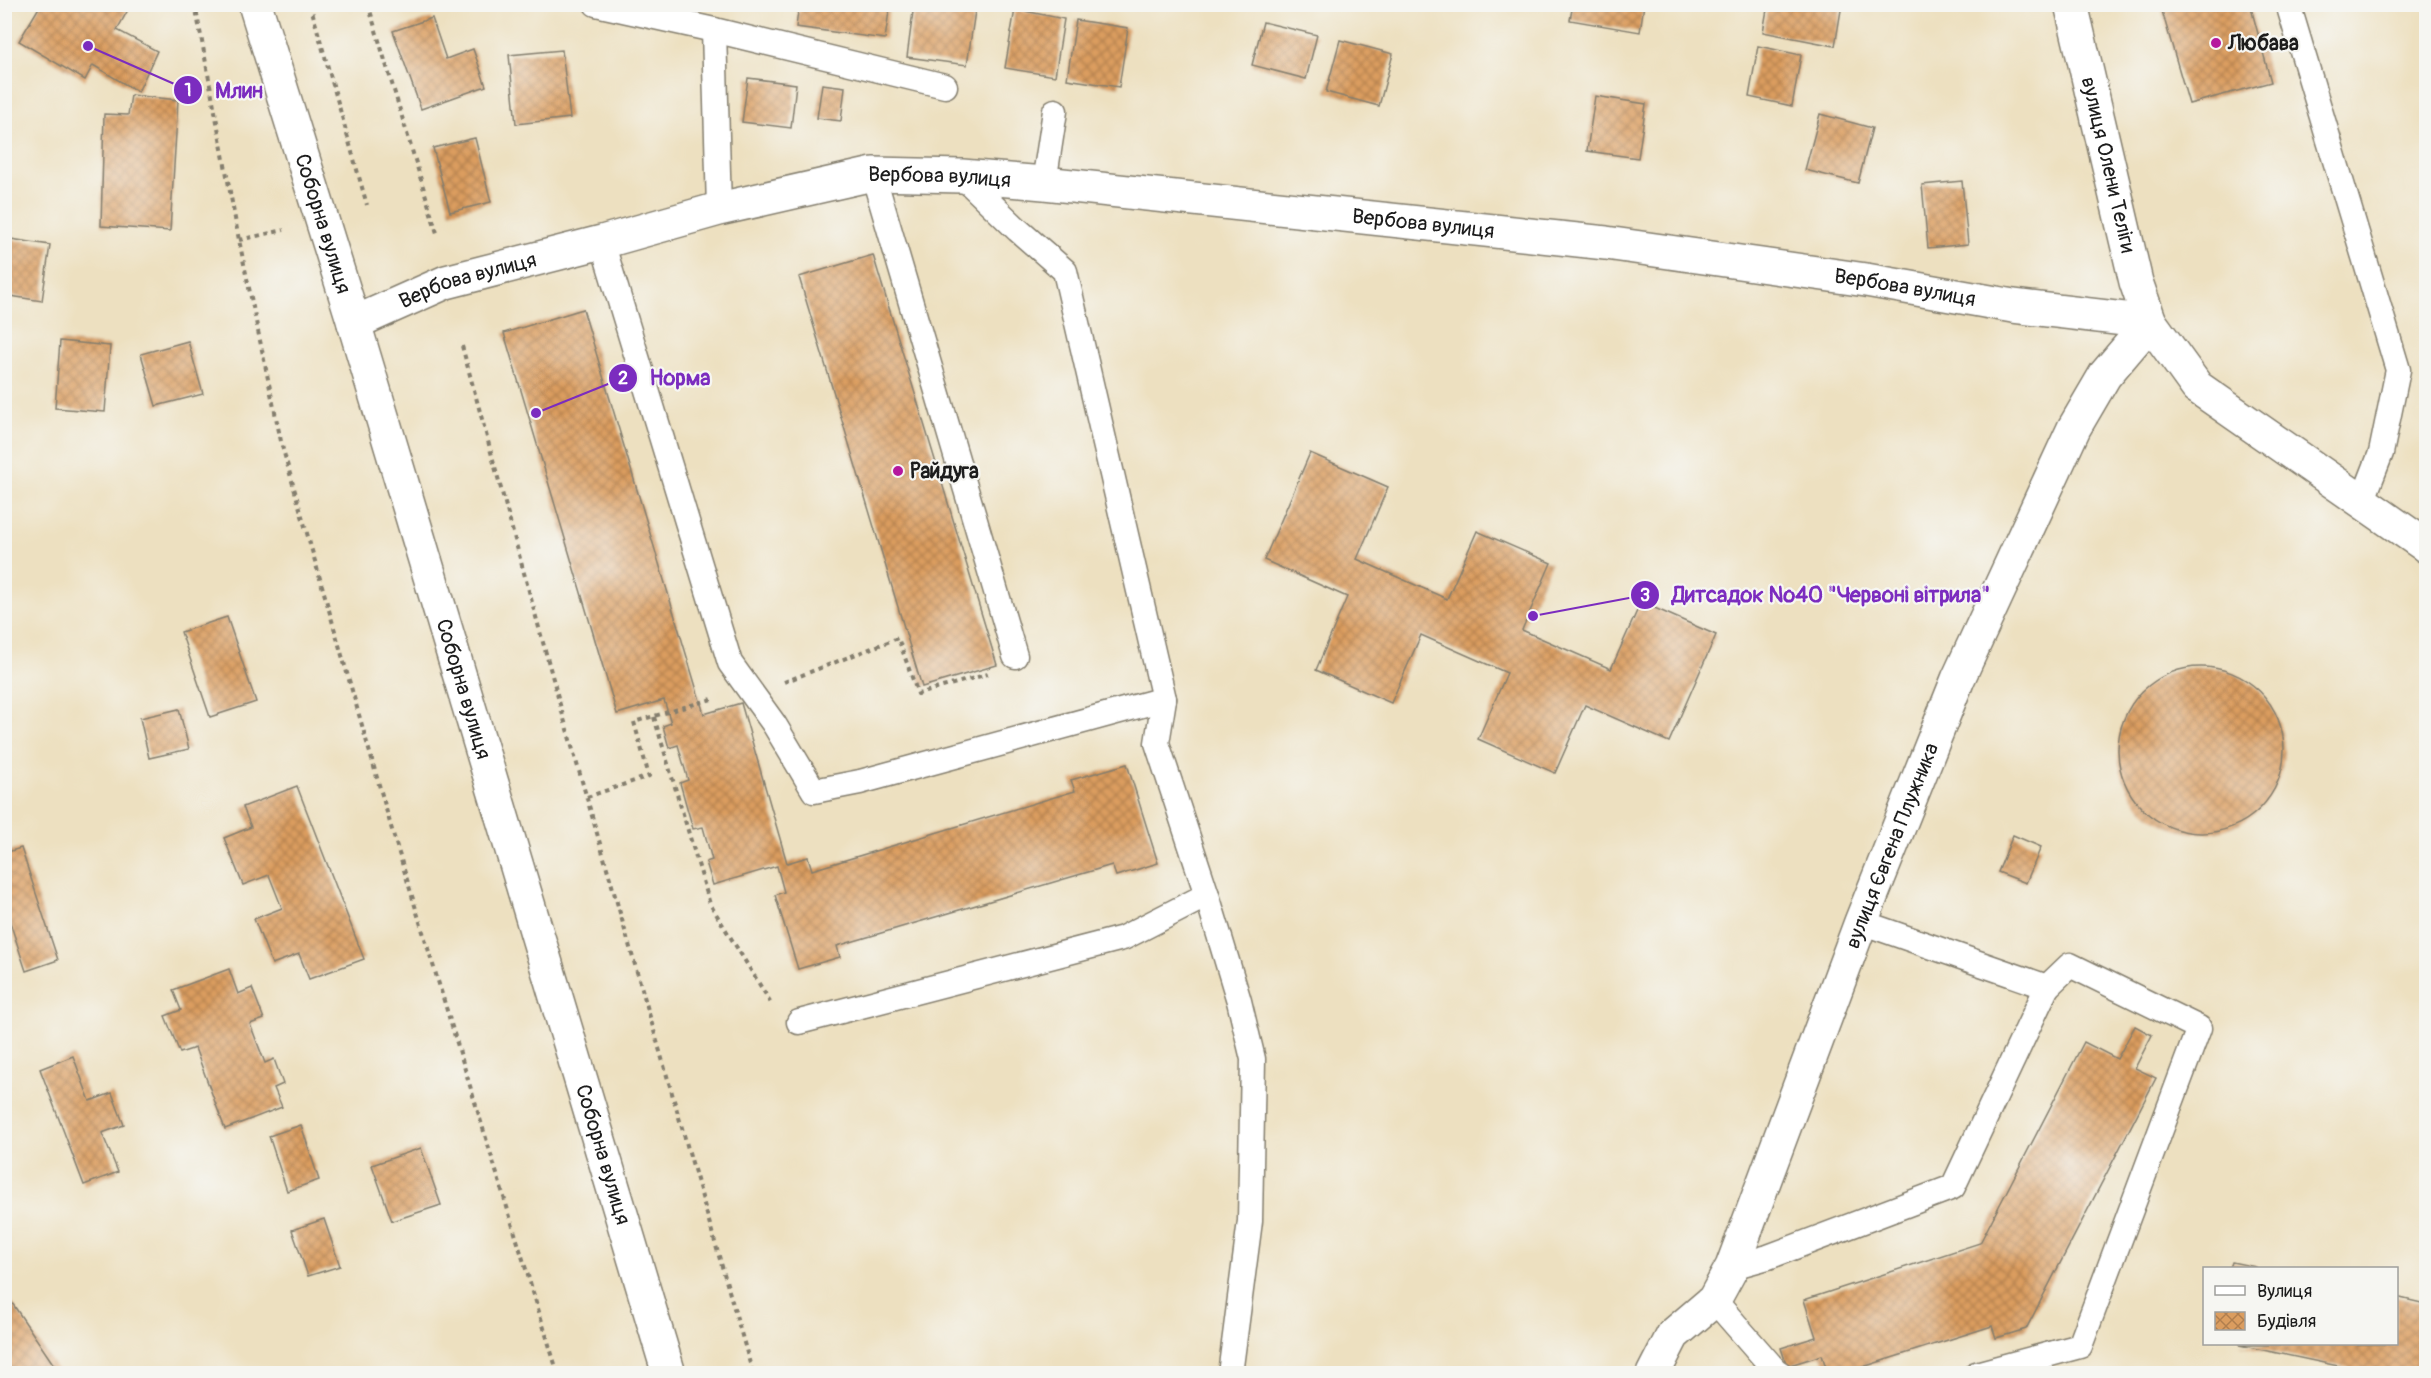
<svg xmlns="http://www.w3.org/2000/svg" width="2431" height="1378" font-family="Pangolin,sans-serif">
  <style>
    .building { fill: url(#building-cross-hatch) }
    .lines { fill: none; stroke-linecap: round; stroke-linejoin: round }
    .service-casing { stroke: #847e6e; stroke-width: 27 }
    .minor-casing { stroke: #847e6e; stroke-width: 36 }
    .primary-casing { stroke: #847e6e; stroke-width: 36 }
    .path { stroke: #847e6e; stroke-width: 4; stroke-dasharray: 4.5 4.5; stroke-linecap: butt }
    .service { stroke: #fff; stroke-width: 24 }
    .minor { stroke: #fff; stroke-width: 33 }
    .primary { stroke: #fff; stroke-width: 33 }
    .poi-dot { fill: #b5179e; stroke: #f6f6f2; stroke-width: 2 }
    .labels { text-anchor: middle; stroke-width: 4.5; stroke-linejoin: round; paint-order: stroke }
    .poi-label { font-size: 21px; font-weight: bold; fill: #1c1c1c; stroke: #f6f6f2; text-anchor: start }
    .street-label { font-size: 21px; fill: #1c1c1c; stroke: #f6f6f2 }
    .leader { fill: none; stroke: #7b2cbf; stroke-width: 2 }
    .callout-dot { fill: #7b2cbf; stroke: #f6f6f2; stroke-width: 2 }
    .mark-label { font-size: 18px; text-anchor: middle; font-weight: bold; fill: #fff }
    .callout-label { font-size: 22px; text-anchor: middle; font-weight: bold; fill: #7b2cbf; stroke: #f6f6f2; stroke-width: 4.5; stroke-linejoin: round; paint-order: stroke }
  </style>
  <defs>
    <pattern id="building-cross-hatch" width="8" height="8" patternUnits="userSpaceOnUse" patternTransform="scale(1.5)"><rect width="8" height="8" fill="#db9d5f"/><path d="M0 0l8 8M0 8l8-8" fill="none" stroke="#b17f4e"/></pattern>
  </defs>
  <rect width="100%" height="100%" fill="#f6f6f2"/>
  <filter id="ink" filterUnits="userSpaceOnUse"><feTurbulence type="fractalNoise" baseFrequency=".0167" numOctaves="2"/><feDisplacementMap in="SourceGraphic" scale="12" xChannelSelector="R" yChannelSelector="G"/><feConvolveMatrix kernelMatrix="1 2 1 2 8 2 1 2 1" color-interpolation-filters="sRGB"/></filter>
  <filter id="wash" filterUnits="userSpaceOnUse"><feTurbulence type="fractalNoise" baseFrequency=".008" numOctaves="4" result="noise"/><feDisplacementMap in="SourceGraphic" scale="24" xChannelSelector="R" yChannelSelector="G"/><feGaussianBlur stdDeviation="1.35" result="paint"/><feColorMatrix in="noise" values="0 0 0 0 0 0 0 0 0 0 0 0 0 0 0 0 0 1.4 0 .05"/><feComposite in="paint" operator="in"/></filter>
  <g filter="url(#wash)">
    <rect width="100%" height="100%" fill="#ede0c0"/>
    <g id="blocks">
      <!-- building -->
      <g class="building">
        <polygon points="41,4 123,4 129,8 117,30 157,51 138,92 93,65 85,80 19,41"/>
        <polygon points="799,4 890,4 885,39 796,27"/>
        <polygon points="914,4 976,4 967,65 907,57"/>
        <polygon points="1573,4 1644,4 1640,32 1570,20"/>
        <polygon points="1768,4 1842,4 1835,46 1763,32"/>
        <polygon points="2160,4 2250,4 2271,82 2189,104"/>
        <polygon points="1015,9 1064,19 1055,76 1005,68"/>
        <polygon points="432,18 446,59 473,49 486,86 421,109 393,31"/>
        <polygon points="1076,20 1128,28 1119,87 1067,79"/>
        <polygon points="1263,22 1317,35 1306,79 1252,65"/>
        <polygon points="1340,40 1393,54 1379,106 1326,92"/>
        <polygon points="1758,46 1801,55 1792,106 1749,97"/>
        <polygon points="562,50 570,118 516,124 509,55"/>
        <polygon points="748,78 796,84 791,128 742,122"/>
        <polygon points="822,84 845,87 841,121 817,118"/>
        <polygon points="131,95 178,100 170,231 101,226 104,114 128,115"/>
        <polygon points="1595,96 1646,104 1638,158 1587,151"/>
        <polygon points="1820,114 1872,128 1858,183 1805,170"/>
        <polygon points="475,138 491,202 450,212 433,148"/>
        <polygon points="1962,181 1968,244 1928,248 1922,185"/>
        <polygon points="4,238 50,245 42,301 4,295"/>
        <polygon points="873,255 997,665 922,687 799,277"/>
        <polygon points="583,309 704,714 741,703 787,863 808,857 812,870 1075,791 1071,780 1127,764 1158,863 1116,876 1112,865 837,946 840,957 798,969 775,895 784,892 777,866 713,885 706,862 712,860 703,827 693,829 680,783 688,780 678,745 669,748 663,726 671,723 664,700 617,714 504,333"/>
        <polygon points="60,341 110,346 105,412 55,408"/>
        <polygon points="188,341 203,394 156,406 141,354"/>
        <polygon points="1310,453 1388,487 1357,559 1447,599 1477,531 1551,563 1522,630 1611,669 1641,602 1716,635 1669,742 1585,705 1555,773 1478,739 1507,673 1421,635 1391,703 1316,670 1347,597 1264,560"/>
        <polygon points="227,617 256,702 210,717 181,632"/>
        <circle cx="2201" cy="750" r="83"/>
        <polygon points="179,709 189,749 149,758 140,718"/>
        <polygon points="297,786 364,959 309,979 299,954 272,964 254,919 282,908 269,875 243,885 224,838 251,827 243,807"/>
        <polygon points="2013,835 2041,847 2026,883 1998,872"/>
        <polygon points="21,848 58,960 26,971 4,904 4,853"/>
        <polygon points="229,969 238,994 252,988 264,1019 250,1024 265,1063 274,1059 283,1084 274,1088 282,1107 225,1129 195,1048 180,1053 165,1016 181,1010 173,990"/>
        <polygon points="2135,1026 2152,1035 2135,1068 2156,1078 2026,1329 1996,1338 1992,1326 1841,1374 1828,1374 1822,1355 1787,1366 1781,1348 1816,1337 1804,1300 1980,1243 2084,1042 2117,1059"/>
        <polygon points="73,1056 90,1101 112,1093 124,1125 102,1133 118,1172 84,1185 40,1069"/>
        <polygon points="301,1125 319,1180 287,1191 269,1136"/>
        <polygon points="421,1148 441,1205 392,1221 372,1165"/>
        <polygon points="324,1219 340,1266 308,1276 292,1230"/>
        <polygon points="2232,1262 2256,1267 2256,1268 2230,1268"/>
        <polygon points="4,1291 60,1374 4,1374"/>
        <polygon points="2396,1297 2426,1304 2426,1374 2376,1374 2239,1345 2396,1344"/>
      </g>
    </g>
  </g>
  <g filter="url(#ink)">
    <use href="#blocks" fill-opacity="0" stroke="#847e6e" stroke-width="1.5"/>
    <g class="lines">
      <defs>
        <g id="service">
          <polyline points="596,4 714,30 945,86"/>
          <polyline points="2288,4 2398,370 2381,453 2362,502"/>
          <polyline points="714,30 719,209"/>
          <polyline points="873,174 1015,656"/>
          <polyline points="962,176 1018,230 1065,271 1164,699 1157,743 1207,895 1239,1001 1253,1059 1250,1221 1230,1374"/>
          <polyline points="1044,183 1055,111"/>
          <polyline points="602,242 730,663 774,724 814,791 860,782 1164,699"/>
          <polyline points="1861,922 2047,987 2070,965 2199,1028 2080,1346 1976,1374"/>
          <polyline points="799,1022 1123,938 1207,895"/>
          <polyline points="1732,1267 1768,1257 1953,1187 2047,987"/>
          <polyline points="1714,1300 1775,1370 1781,1374"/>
        </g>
        <g id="minor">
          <path id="s1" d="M2071,4L2136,282L2150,322L2197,387L2426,546"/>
          <path id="s2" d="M354,323L446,282L602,242L719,209L873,174L962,176L1044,183L1606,243L1866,280L2013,306L2150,322"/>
          <path id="s3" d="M1653,1374L1673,1335L1714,1300L1732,1267L1861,922L1958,679L2074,428L2105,375L2150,322"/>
        </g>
        <g id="primary">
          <path id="s4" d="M255,4L354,323L669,1374"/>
        </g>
      </defs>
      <!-- service casing -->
      <use href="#service" class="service-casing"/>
      <!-- minor casing -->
      <use href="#minor" class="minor-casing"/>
      <!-- primary casing -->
      <use href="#primary" class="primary-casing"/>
      <!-- path -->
      <g class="path">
        <polyline points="195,4 239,240 282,446 394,837 558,1374"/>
        <polyline points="310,4 367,205"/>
        <polyline points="368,4 437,233"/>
        <polyline points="239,240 284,230"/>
        <polyline points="462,346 562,712 753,1374"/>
        <polyline points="784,682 898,638 918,694 988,674"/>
        <polyline points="654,717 710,904 771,1003"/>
        <polyline points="587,797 649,776 634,722 712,699"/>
      </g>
      <!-- service -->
      <use href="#service" class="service"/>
      <!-- minor -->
      <use href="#minor" class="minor"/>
      <!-- primary -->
      <use href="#primary" class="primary"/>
    </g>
  </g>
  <!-- markers -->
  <g class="poi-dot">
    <circle cx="2216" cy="43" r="6"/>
    <circle cx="898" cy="471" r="6"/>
  </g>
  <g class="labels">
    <!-- poi labels -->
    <g class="poi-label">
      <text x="2228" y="50">Любава</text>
      <text x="910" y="478">Райдуга</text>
    </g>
    <!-- street labels -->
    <g class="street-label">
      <text dy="7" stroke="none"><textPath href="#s1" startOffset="165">вулиця Олени Теліги</textPath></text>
      <text dy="7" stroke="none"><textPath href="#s2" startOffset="608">Вербова вулиця</textPath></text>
      <text dy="7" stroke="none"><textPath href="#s4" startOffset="230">Соборна вулиця</textPath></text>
      <text dy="7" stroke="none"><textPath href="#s2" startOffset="1094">Вербова вулиця</textPath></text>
      <text dy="7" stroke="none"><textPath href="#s2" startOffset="122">Вербова вулиця</textPath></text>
      <text dy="7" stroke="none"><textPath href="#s2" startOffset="1580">Вербова вулиця</textPath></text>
      <text dy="7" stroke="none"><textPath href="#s4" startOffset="716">Соборна вулиця</textPath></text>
      <text dy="7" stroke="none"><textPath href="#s3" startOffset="586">вулиця Євгена Плужника</textPath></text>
      <text dy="7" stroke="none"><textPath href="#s4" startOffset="1202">Соборна вулиця</textPath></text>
    </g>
  </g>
  <!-- callouts -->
  <path class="leader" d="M88 46L188 90M536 413L623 378M1533 616L1645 595"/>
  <g class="callout-dot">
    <circle cx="88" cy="46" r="6"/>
    <circle cx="536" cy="413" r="6"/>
    <circle cx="1533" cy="616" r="6"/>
    <circle cx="188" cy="90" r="15"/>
    <circle cx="623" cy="378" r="15"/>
    <circle cx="1645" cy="595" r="15"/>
  </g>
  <g class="mark-label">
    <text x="188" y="96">1</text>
    <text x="623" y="384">2</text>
    <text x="1645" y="601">3</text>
  </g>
  <g class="callout-label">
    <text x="239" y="98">Млин</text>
    <text x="680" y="385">Норма</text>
    <text x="1831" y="602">Дитсадок №40 "Червоні вітрила"</text>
  </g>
  <!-- margin -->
  <rect width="2431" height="1378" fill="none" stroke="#f6f6f2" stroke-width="24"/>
  <!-- legend -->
  <rect x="2203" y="1267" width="195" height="78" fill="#f6f6f2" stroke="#9f9f9c" stroke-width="1.5"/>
  <rect x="2215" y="1286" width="30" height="9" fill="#ffffff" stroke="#9f9f9c" stroke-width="1.5"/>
  <text x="2257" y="1297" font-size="18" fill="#1c1c1c">Вулиця</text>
  <rect x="2215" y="1312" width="30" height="18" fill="url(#building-cross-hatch)" stroke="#9f9f9c" stroke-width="1.5"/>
  <text x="2257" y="1327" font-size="18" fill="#1c1c1c">Будівля</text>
</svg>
